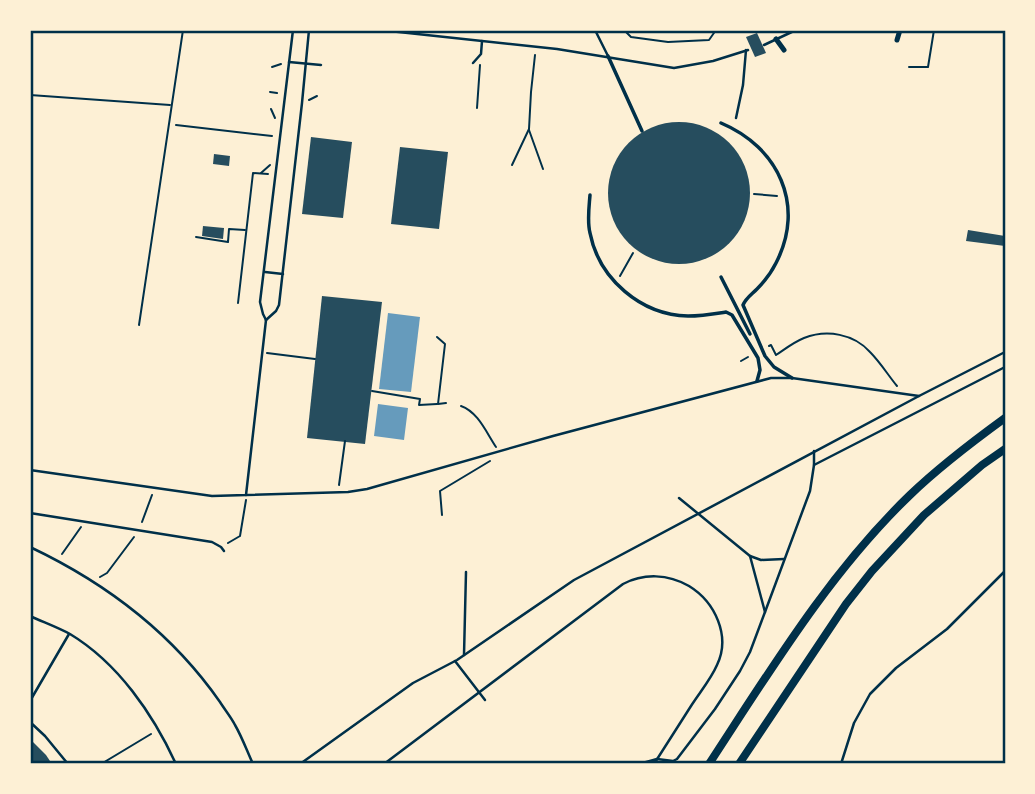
<svg xmlns="http://www.w3.org/2000/svg" width="1035" height="794" font-family="'Fira Sans',sans-serif">
  <style>
    .water { fill: #669bbc }
    .building { fill: #264d5e }
    .lines { fill: none; stroke-linecap: round; stroke-linejoin: round }
    .path { stroke: #003049; stroke-width: 2 }
    .service { stroke: #003049; stroke-width: 2.5 }
    .pedestrian { stroke: #003049; stroke-width: 3.5 }
    .minor { stroke: #003049; stroke-width: 5 }
    .trunk { stroke: #003049; stroke-width: 8 }
    .neatline { fill: none; stroke: #003049; stroke-width: 2.5 }
  </style>
  <rect width="100%" height="100%" fill="#fdf0d5"/>
  <!-- water -->
  <g class="water">
    <polygon points="388,313 420,317 411,392 379,389"/>
    <polygon points="378,404 408,408 404,440 374,436"/>
  </g>
  <!-- building -->
  <g class="building">
    <polygon points="757,33 766,53 755,57 746,37"/>
    <circle cx="679" cy="193" r="71"/>
    <polygon points="311,137 352,142 343,218 302,214"/>
    <polygon points="400,147 448,152 439,229 391,224"/>
    <polygon points="214,154 230,156 229,166 213,164"/>
    <polygon points="203,226 224,228 223,239 202,236"/>
    <polygon points="968,230 1005,236 1005,246 966,241"/>
    <polygon points="322,296 382,302 365,444 307,438"/>
    <polygon points="30,739 46,755 52,764 30,764"/>
  </g>
  <g class="lines">
    <!-- path -->
    <g class="path">
      <polyline points="624,30 631,37 668,42 709,40 716,30"/>
      <polyline points="272,67 281,64"/>
      <polyline points="909,67 928,67 934,30"/>
      <polyline points="270,92 277,93"/>
      <polyline points="30,95 170,105"/>
      <polyline points="309,100 317,96"/>
      <polyline points="477,108 480,65"/>
      <polyline points="271,109 275,118"/>
      <polyline points="176,125 272,136"/>
      <polyline points="529,130 543,169"/>
      <polyline points="512,165 529,129 531,92 535,55"/>
      <polyline points="261,173 270,165"/>
      <polyline points="754,194 777,196"/>
      <polyline points="196,237 228,242 229,229 245,230"/>
      <polyline points="620,276 633,253"/>
      <polyline points="238,303 253,173 268,174"/>
      <polyline points="139,325 183,30"/>
      <polyline points="437,337 445,344 438,404 446,403"/>
      <path d="M769,346L771,345L776,355C785,349 794,342 804,338C827,329 854,334 870,352C880,362 888,375 897,386"/>
      <polyline points="267,353 315,359"/>
      <polyline points="741,361 748,357"/>
      <polyline points="372,391 420,399 419,405 437,404"/>
      <path d="M461,406C478,412 486,432 496,447"/>
      <polyline points="339,485 345,441"/>
      <polyline points="442,515 440,491 490,461"/>
      <polyline points="142,522 152,495"/>
      <polyline points="228,543 240,536 246,500"/>
      <polyline points="62,554 81,527"/>
      <polyline points="100,577 107,573 134,537"/>
      <polyline points="101,764 151,734"/>
    </g>
    <!-- service -->
    <g class="service">
      <polyline points="380,30 557,49 674,68 713,61 748,50"/>
      <polyline points="595,30 608,56"/>
      <polyline points="764,45 796,30"/>
      <polyline points="289,62 321,65"/>
      <polyline points="473,63 481,54 482,41"/>
      <polyline points="736,118 743,85 746,50"/>
      <polyline points="265,272 283,274"/>
      <polyline points="266,320 276,311 279,305 302,103 309,30"/>
      <polyline points="266,320 263,314 260,302 293,30"/>
      <polyline points="814,465 814,451"/>
      <polyline points="30,470 212,496 246,495 266,320"/>
      <polyline points="246,495 348,492 367,489 553,436 771,378 792,378 919,396"/>
      <polyline points="30,513 212,542 221,547 224,551"/>
      <path d="M30,547C106,583 172,633 220,702C225,710 231,717 235,725C242,737 247,751 253,764"/>
      <polyline points="750,556 761,560 784,559"/>
      <polyline points="765,612 810,491 814,465 1005,367"/>
      <path d="M30,616C43,622 57,627 70,634C118,663 153,714 176,764"/>
      <polyline points="464,655 466,572"/>
      <polyline points="455,661 485,700"/>
      <polyline points="30,701 69,634"/>
      <polyline points="30,722 45,736 68,764"/>
      <polyline points="300,764 413,683 457,660 574,580 919,396 1005,352"/>
      <path d="M384,764L623,584C644,573 668,574 689,586C715,602 731,636 717,665C711,679 700,692 691,706C679,725 666,745 654,764"/>
      <polyline points="639,764 657,759 673,761 677,759 715,709 740,671 750,652 765,612 750,556 679,498"/>
      <polyline points="841,764 854,723 870,694 896,668 947,629 1005,571"/>
    </g>
    <!-- pedestrian -->
    <g class="pedestrian">
      <polyline points="608,56 642,131"/>
      <path d="M721,123C778,147 806,205 776,263C771,273 764,282 757,289C751,295 746,298 743,305L765,356L774,367L792,378"/>
      <path d="M590,195C589,208 587,221 590,233C599,279 641,315 688,316C701,316 713,314 726,312L732,315L758,358L760,370L757,381"/>
      <polyline points="721,277 750,334"/>
    </g>
    <!-- minor -->
    <g class="minor">
      <polyline points="776,39 784,50"/>
      <polyline points="897,40 900,30"/>
    </g>
    <!-- trunk -->
    <g class="trunk">
      <path d="M709,764C770,671 829,573 910,495C939,467 972,442 1005,418"/>
      <polyline points="739,764 846,604 872,571 924,515 982,465 1005,449"/>
    </g>
  </g>
  <!-- border -->
  <rect width="1035" height="794" fill="none" stroke="#fdf0d5" stroke-width="63"/>
  <rect x="32" y="32" width="972" height="730" class="neatline"/>
</svg>
